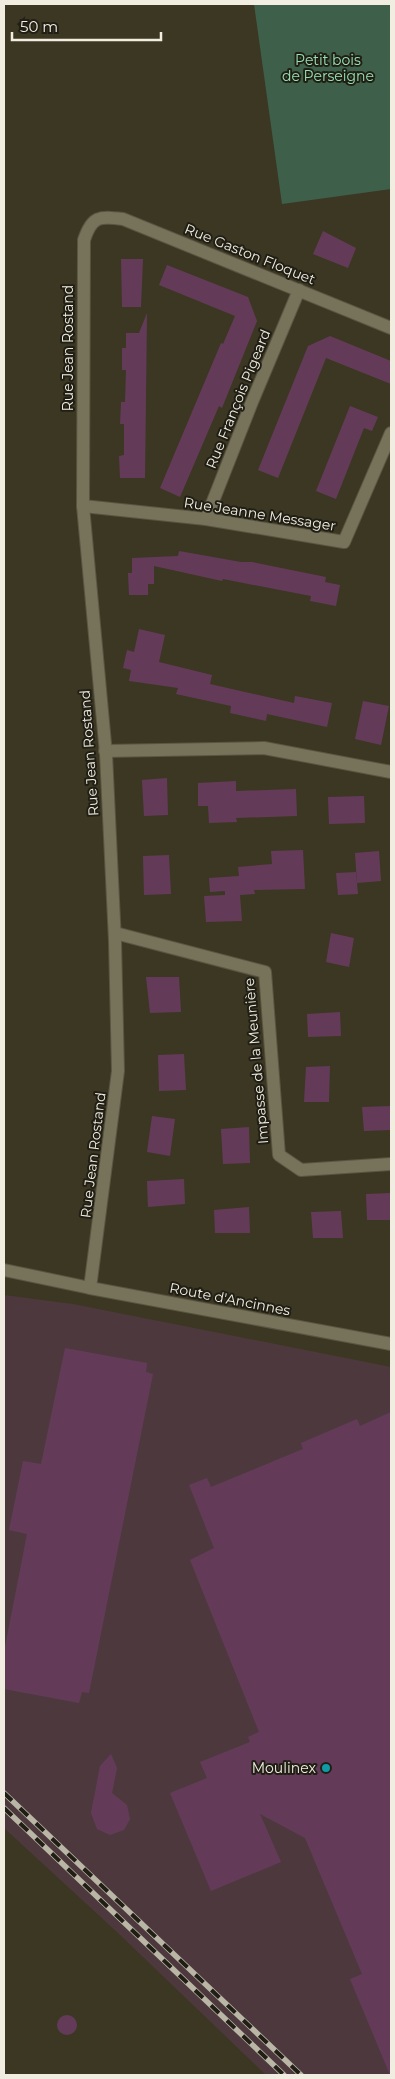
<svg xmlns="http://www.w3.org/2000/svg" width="395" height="2079" font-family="Montserrat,sans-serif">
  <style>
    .industrial { fill: #4d393d }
    .green { fill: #3e604b }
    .building { fill: #633b59 }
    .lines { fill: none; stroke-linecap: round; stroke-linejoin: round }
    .minor-casing { stroke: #595541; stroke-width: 14 }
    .secondary-casing { stroke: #595541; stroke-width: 14 }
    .minor { stroke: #77725a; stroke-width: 12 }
    .secondary { stroke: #77725a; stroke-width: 12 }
    .rail-casing { stroke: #b9b6a6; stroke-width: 5.5 }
    .rail { stroke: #211f15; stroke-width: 4; stroke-dasharray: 11; stroke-linecap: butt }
    .culture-dot { fill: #0f9aa8; stroke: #211f15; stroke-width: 2 }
    .labels { text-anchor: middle; stroke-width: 4; stroke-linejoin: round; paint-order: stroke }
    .park-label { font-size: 14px; fill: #95e2b2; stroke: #211f15 }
    .street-label { font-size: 14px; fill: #f1eee1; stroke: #211f15 }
    .poi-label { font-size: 14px; fill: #f1eee1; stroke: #211f15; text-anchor: end }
  </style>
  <rect width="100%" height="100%" fill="#3c3722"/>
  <!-- industrial -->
  <polygon class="industrial" points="4,1295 73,1304 391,1367 391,2075 266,2075 118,1933 4,1828"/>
  <!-- green -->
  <polygon class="green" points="254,4 391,4 391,189 282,204"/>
  <!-- building -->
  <g class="building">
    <polygon points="323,231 356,248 348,268 313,254"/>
    <polygon points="121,259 143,259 141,307 122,307"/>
    <polygon points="167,265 248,297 257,321 222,408 219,406 180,497 160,488 221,343 223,344 235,316 159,285"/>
    <polygon points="147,313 145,478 120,478 119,456 124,455 124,424 120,424 121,402 125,402 126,370 122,370 122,348 126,348 126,333 139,333"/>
    <polygon points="330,336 391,361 391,384 326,358 278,478 258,470 308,346"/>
    <polygon points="350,406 378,417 372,431 364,428 336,499 316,491"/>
    <polygon points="179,551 241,562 252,562 326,577 325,582 340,585 336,606 310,601 311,596 223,579 222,581 154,566 154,584 148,584 148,595 129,595 128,573 132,573 132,558 178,556"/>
    <polygon points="139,629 165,635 159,662 212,675 210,684 294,703 295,696 332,703 327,727 267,714 266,721 230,713 231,706 176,694 178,688 129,681 131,670 123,668 127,650 134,652"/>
    <polygon points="363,701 389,706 381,745 355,739"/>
    <polygon points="167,778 168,815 144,816 142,780"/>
    <polygon points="236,781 236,791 296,789 297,816 236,818 237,822 209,823 208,806 198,806 198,783"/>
    <polygon points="364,796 365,823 329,824 328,797"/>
    <polygon points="303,850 305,889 254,890 255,894 240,895 242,921 206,922 204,896 225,895 225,891 210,892 209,878 239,876 238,867 272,864 271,851"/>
    <polygon points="379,851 381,881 357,883 355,853"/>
    <polygon points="169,855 171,894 144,895 143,856"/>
    <polygon points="356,872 358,894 338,895 336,873"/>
    <polygon points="331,933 354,938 349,967 326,962"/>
    <polygon points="146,977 179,977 181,1012 150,1013"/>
    <polygon points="340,1012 341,1036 308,1037 307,1014"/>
    <polygon points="184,1054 186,1090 159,1091 158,1055"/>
    <polygon points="330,1066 329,1102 304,1102 306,1067"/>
    <polygon points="391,1106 391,1130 364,1131 362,1107"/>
    <polygon points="152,1116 175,1119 170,1156 147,1152"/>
    <polygon points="249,1127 250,1163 223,1164 221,1129"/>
    <polygon points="184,1179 185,1204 148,1207 147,1181"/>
    <polygon points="391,1193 391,1220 367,1220 366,1194"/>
    <polygon points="249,1207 250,1233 215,1233 214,1210"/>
    <polygon points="341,1211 343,1238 313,1238 311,1212"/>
    <polygon points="65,1348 147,1363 146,1372 153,1374 89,1693 82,1692 79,1703 4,1689 4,1652 27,1534 9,1530 23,1461 41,1464"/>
    <polygon points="391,1412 391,2075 390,2075 350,1979 362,1974 305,1838 260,1814 281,1862 211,1891 170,1793 207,1778 200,1762 250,1742 248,1737 259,1732 190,1560 214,1548 189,1485 207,1478 211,1487 303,1449 301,1443 357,1419 360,1426"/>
    <polygon points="111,1754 117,1768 112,1793 127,1805 130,1819 124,1830 110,1835 97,1829 91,1813 100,1766"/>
    <circle cx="67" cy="2025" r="10"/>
  </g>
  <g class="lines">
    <defs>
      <g id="minor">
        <polyline points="83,506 206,519 344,542 391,433"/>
        <polyline points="206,519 252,402 299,290"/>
        <polyline points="105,751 264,748 391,772"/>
        <polyline points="115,933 265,972 279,1155 301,1170 391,1164"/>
        <path d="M90,1288L118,1071L115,941L106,754L83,506L84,240C92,216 99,216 123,219L391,328"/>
      </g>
      <polyline id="secondary" points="4,1270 90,1288 391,1344"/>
    </defs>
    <!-- minor casing -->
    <use href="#minor" class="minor-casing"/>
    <!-- secondary casing -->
    <use href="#secondary" class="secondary-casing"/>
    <!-- minor -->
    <use href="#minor" class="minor"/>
    <!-- secondary -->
    <use href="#secondary" class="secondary"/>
    <defs>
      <g id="rail">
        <polyline points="4,1793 301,2075"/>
        <polyline points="4,1808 284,2075"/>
      </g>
    </defs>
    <!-- rail casing -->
    <use href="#rail" class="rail-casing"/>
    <!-- rail -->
    <use href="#rail" class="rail"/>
  </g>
  <!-- markers -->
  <circle class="culture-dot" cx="326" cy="1768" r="5"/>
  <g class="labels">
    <!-- park labels -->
    <g class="park-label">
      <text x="328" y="65">Petit bois<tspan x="328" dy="16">de Perseigne</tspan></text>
    </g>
    <!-- street labels -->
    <g class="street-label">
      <text transform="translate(250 254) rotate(22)" y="5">Rue Gaston Floquet</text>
      <text transform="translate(68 348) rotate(-90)" y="5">Rue Jean Rostand</text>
      <text transform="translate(238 399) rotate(-68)" y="5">Rue François Pigeard</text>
      <text transform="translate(260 514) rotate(9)" y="5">Rue Jeanne Messager</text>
      <text transform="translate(89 753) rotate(-94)" y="5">Rue Jean Rostand</text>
      <text transform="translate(256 1061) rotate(-95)" y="5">Impasse de la Meunière</text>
      <text transform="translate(93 1155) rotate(-83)" y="5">Rue Jean Rostand</text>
      <text transform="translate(230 1299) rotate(11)" y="5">Route d'Ancinnes</text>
    </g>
    <!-- poi labels -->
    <g class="poi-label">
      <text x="316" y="1773">Moulinex</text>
    </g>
  </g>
  <!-- border -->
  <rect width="395" height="2079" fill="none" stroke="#f1eee1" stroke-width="10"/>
  <!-- scale -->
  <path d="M12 32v8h149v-8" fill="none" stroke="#f1eee1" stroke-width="2.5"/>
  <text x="20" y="32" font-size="15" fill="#f1eee1" stroke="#211f15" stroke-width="4" paint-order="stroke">50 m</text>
</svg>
